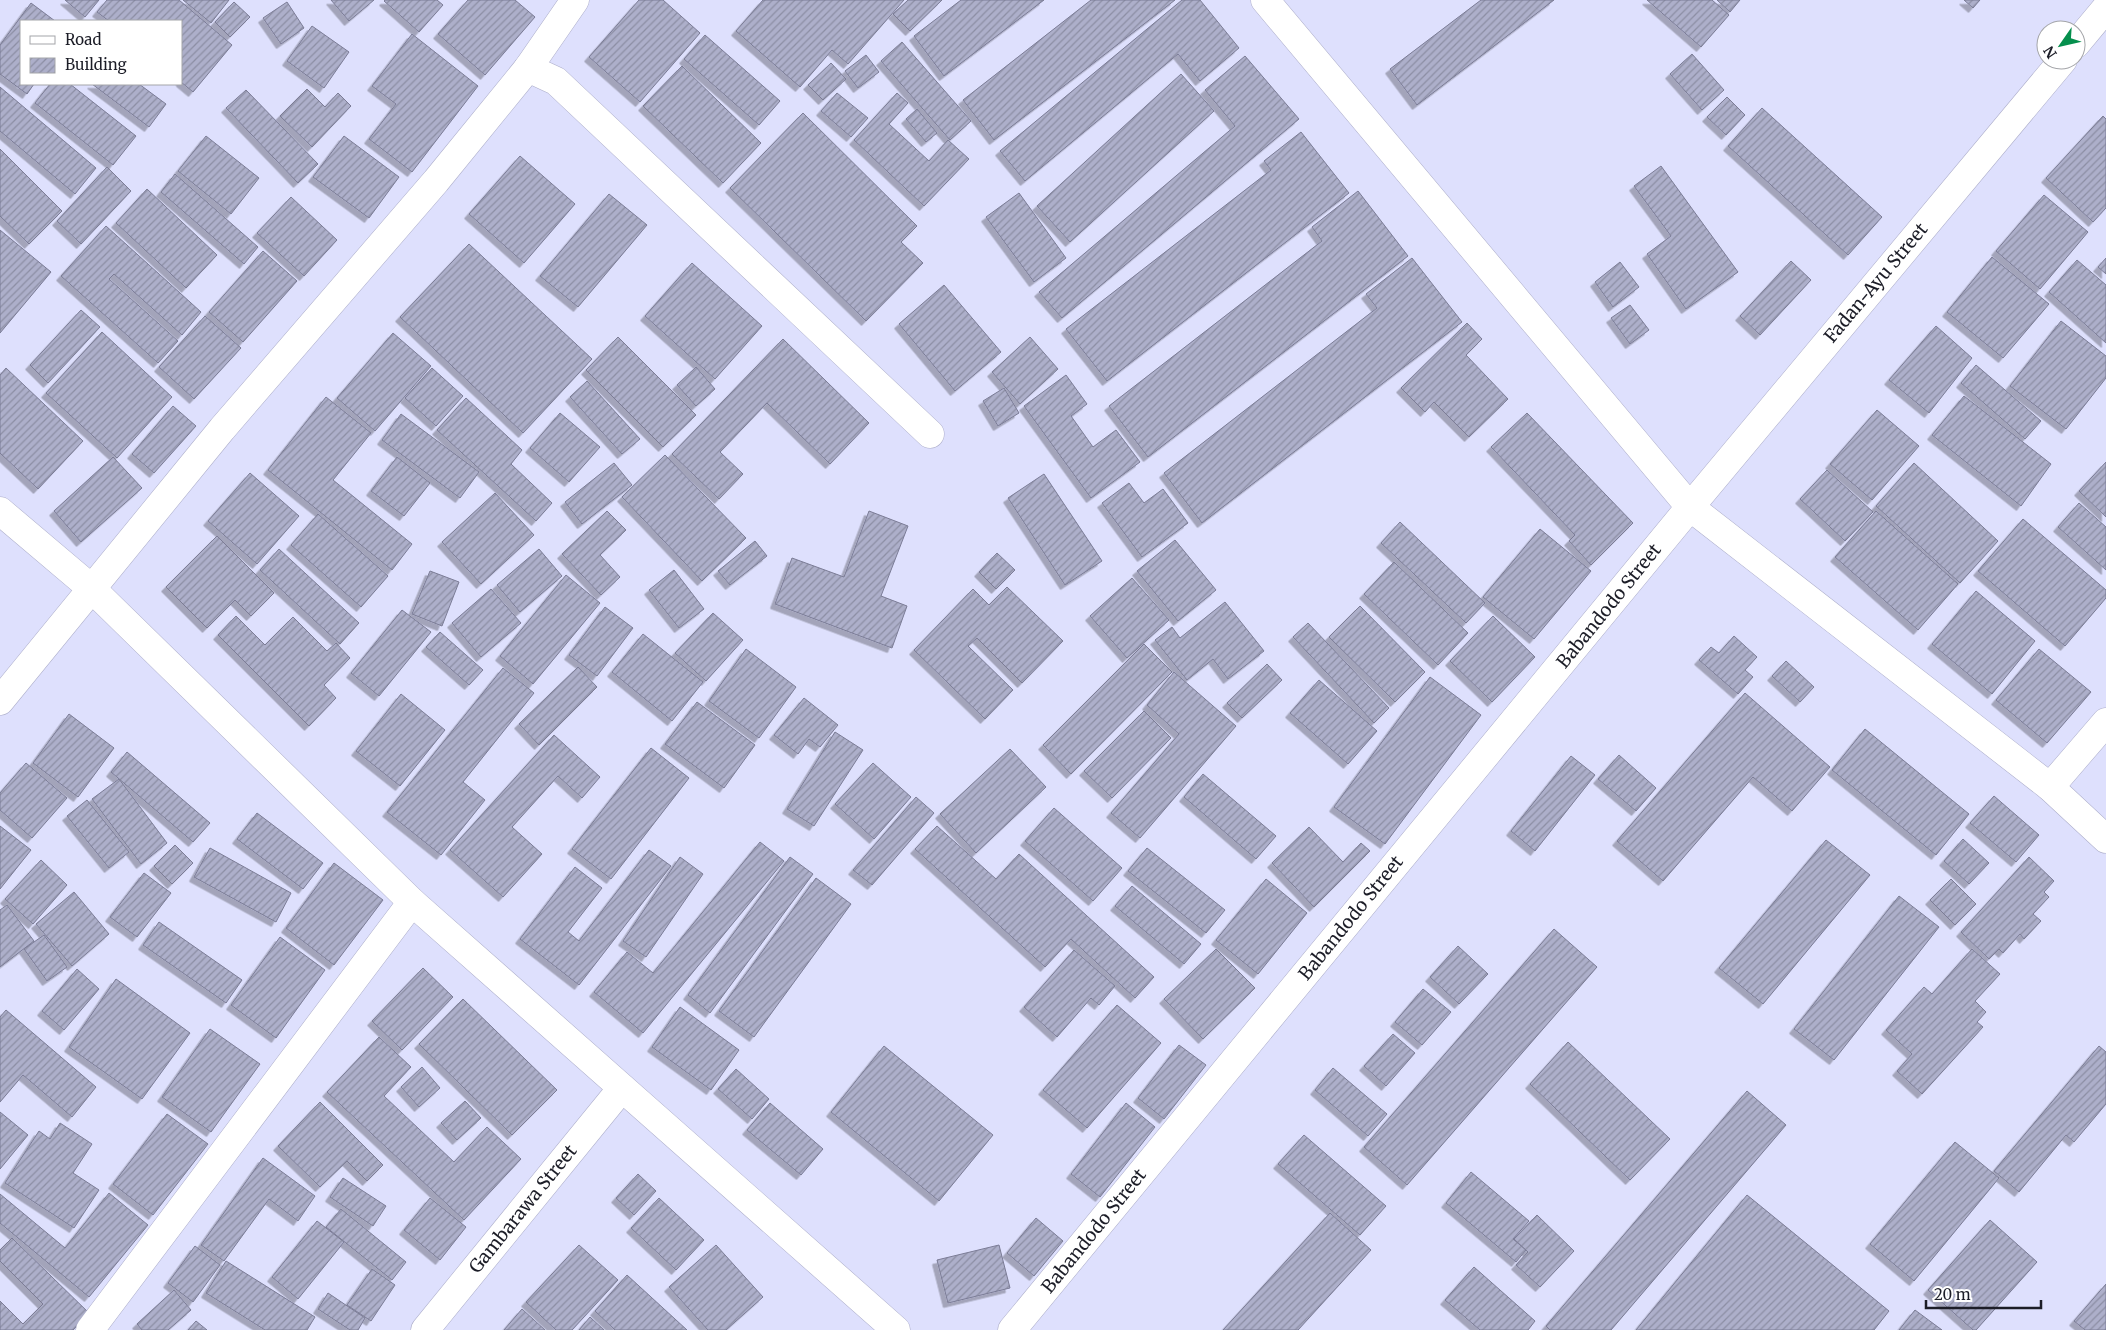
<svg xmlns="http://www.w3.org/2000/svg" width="2106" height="1330" font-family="Merriweather,serif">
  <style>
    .building { fill: url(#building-hatch); stroke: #7b7c96; filter: url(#shadow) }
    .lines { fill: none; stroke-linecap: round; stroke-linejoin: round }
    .minor-casing { stroke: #adaeca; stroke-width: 29 }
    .minor { stroke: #fff; stroke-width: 28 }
    .labels { text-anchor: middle; stroke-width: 5; stroke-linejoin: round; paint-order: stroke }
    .street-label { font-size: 18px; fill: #1c1d27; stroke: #fff }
  </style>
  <defs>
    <pattern id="building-hatch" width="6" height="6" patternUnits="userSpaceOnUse" patternTransform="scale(1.25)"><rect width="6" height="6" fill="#adafca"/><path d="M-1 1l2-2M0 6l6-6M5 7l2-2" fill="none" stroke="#8c8ea4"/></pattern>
    <filter id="shadow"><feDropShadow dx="-4.5" dy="4.5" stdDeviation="0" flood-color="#0004"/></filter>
  </defs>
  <rect width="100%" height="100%" fill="#dee0fd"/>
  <!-- building -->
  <g class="building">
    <polygon points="65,0 99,0 85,17"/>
    <polygon points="107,0 179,0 232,45 193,92 181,82 181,21 109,21 97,12"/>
    <polygon points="183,0 229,0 211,23"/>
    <polygon points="331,0 374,0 349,21"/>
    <polygon points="385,0 437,0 443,5 419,32 384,1"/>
    <polygon points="468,0 515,0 535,17 485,75 438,34"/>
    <polygon points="639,0 663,0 700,33 640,102 589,57"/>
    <polygon points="763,0 904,0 848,64 832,50 800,87 736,31"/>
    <polygon points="908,0 942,0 910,31 893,14"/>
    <polygon points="961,0 1044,0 944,76 914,36"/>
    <polygon points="1091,0 1175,0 994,140 963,100"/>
    <polygon points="1182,0 1200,0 1239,48 1200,81 1178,54 1025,181 1000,151"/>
    <polygon points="1481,0 1554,0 1417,105 1390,69"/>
    <polygon points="1647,0 1712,0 1729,15 1701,47"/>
    <polygon points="1717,0 1740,0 1730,12"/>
    <polygon points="1964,0 1980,0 1973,8"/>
    <polygon points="234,2 250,17 230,37 215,22"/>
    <polygon points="287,2 304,28 281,44 263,18"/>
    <polygon points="31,3 55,21 21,21 21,84 34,84 27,94 0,74 0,45"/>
    <polygon points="312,26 349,52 324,88 287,61"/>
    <polygon points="412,34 478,86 412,172 369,139 396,104 372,86"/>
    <polygon points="705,35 780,101 759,125 684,59"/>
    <polygon points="902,42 971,121 950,140 881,61"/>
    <polygon points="1692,54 1724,90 1702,110 1670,74"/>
    <polygon points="866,55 879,72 858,88 845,71"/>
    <polygon points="1245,56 1299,119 1062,318 1039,292 1235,126 1205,90"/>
    <polygon points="831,63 846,79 823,100 808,85"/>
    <polygon points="682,66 761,143 723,183 643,106"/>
    <polygon points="1181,74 1214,111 1070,242 1037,206"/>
    <polygon points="50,84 70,84 136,136 113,165 35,103"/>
    <polygon points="92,84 139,84 166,104 149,127"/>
    <polygon points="0,87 96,168 75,194 0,131"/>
    <polygon points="307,89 325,107 338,93 351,106 312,147 280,116"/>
    <polygon points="246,90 318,164 298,183 226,108"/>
    <polygon points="837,93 868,118 851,137 821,111"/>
    <polygon points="897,93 908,103 889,124 929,161 948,140 969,159 924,206 854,140"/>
    <polygon points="1727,97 1745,115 1726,135 1707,117"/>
    <polygon points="1762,108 1882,217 1848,255 1728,146"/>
    <polygon points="917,109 937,133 926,142 906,119"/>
    <polygon points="803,113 917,226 901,242 923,263 866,321 730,188"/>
    <polygon points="2103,116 2106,119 2106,208 2093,222 2046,178"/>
    <polygon points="1301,132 1349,193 1107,381 1066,329 1271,170 1264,161"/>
    <polygon points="206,136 259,178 231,214 178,171"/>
    <polygon points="344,136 399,177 369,218 313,177"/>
    <polygon points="0,149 62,211 29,244 0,216"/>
    <polygon points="520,156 575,204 524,263 469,214"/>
    <polygon points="1661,166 1738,272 1686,309 1647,254 1671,236 1634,186"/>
    <polygon points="107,167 131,191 81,244 57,221"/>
    <polygon points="175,174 258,247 244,264 161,192"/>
    <polygon points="147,189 217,255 186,288 116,223"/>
    <polygon points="1358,191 1408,256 1148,457 1109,406 1322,241 1312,227"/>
    <polygon points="1019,193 1066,258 1034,282 986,217"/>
    <polygon points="609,194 647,225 578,307 540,276"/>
    <polygon points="2044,195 2088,232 2040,289 1996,251"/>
    <polygon points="291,197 337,240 304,276 257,233"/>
    <polygon points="106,226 201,312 182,335 114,274 109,279 178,341 158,363 61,276"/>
    <polygon points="0,230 51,272 0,333"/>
    <polygon points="469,244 592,359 523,433 400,317"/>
    <polygon points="263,251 297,281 243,342 209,312"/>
    <polygon points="1992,257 2049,304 2003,358 1947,312"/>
    <polygon points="1412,258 1462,322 1202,523 1164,473 1377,308 1366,294"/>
    <polygon points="2106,258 2106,274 2098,267"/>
    <polygon points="2077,260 2106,285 2106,343 2049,292"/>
    <polygon points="1791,261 1811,280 1760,335 1740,316"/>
    <polygon points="1620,262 1639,287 1613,307 1595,282"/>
    <polygon points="692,263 762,326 715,379 645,316"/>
    <polygon points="944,285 1001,352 955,391 899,324"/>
    <polygon points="1630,305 1649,330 1630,344 1611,318"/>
    <polygon points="81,310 100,327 48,383 30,365"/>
    <polygon points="205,316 241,348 194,399 159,367"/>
    <polygon points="2061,321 2106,356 2106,378 2066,429 2010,386"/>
    <polygon points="1467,323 1482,339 1466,355 1508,399 1469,437 1434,402 1425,412 1401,388"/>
    <polygon points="1936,326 1972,358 1929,413 1889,380"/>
    <polygon points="102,332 172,397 117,458 46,393"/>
    <polygon points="393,333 431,366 375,431 337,398"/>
    <polygon points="618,337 696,415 663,447 586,370"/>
    <polygon points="1030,337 1058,369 1020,404 992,372"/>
    <polygon points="783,339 869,423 830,464 767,403 720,452 743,474 719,499 672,454"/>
    <polygon points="1976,365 2041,421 2025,439 1961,383"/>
    <polygon points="696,367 715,389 696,406 677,385"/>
    <polygon points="6,368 83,441 38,489 0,453 0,375"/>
    <polygon points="432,368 463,396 436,426 405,398"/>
    <polygon points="1066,375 1087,404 1071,416 1093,447 1116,430 1140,462 1091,498 1024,406"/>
    <polygon points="587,381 640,439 622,454 570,397"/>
    <polygon points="1004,388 1019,413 998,426 983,401"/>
    <polygon points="1964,396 2051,464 2021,506 1932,435"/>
    <polygon points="326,397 371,433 333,480 412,544 392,570 268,470"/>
    <polygon points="466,398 522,450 511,464 552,503 536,521 437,430"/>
    <polygon points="173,406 196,426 154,473 132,454"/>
    <polygon points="1877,410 1919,446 1872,500 1830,464"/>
    <polygon points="560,413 600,447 569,482 530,448"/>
    <polygon points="1527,413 1633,523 1591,565 1569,541 1575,535 1491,447"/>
    <polygon points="401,414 479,472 460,498 382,440"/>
    <polygon points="665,455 746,538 702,581 622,497"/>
    <polygon points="113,457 142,488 81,542 54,511"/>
    <polygon points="397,457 430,483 404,516 371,491"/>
    <polygon points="2106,462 2106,517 2079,491"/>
    <polygon points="614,463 632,485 582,524 565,502"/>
    <polygon points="1914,463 1998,541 1960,583 1876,506"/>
    <polygon points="1827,470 1873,512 1845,541 1800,499"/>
    <polygon points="250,473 299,516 257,564 208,521"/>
    <polygon points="1044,474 1102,561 1065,585 1008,498"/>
    <polygon points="1129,483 1144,503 1163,489 1188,523 1142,557 1102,503"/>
    <polygon points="495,493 534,535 481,584 442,542"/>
    <polygon points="2079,503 2106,527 2106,570 2058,527"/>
    <polygon points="607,511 626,530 600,555 620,577 601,595 562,554"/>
    <polygon points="869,511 908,526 881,596 907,606 892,648 775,604 792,558 844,577"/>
    <polygon points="1876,511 1958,584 1918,630 1835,557"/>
    <polygon points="318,514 388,576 361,607 291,545"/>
    <polygon points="2023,519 2106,590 2106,598 2065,646 1978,571"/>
    <polygon points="1400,522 1485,603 1466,623 1381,543"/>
    <polygon points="1540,529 1591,571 1534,639 1483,597"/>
    <polygon points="217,536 274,593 251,616 235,600 207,628 166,587"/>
    <polygon points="1175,540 1216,590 1178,621 1137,571"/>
    <polygon points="755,541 767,556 730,585 718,571"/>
    <polygon points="279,549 359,623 340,644 260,570"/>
    <polygon points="539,549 562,576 520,612 497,585"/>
    <polygon points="997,553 1015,570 996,589 979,572"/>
    <polygon points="1394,562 1468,633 1438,665 1364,594"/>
    <polygon points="674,570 704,609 679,628 649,590"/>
    <polygon points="430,571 459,582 442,626 412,614"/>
    <polygon points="566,575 600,603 533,684 500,656"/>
    <polygon points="1132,578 1169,620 1127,658 1090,616"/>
    <polygon points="1007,587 1063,641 1022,683 977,638 968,646 1013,690 985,719 914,650 973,589 989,605"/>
    <polygon points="491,589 521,623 481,657 452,623"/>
    <polygon points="1976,591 2035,641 1992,694 1932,644"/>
    <polygon points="1225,602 1264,651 1228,679 1213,659 1187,680 1155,640 1172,627 1180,638"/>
    <polygon points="1360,606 1425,672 1395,702 1329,637"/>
    <polygon points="605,607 633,628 597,676 569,655"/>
    <polygon points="402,610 431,632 379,696 351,673"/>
    <polygon points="713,613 743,640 706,681 675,653"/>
    <polygon points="236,616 265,645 293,617 327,651 336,643 350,658 324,685 336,698 309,726 218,635"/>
    <polygon points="1493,616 1535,657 1492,702 1450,661"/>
    <polygon points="1308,623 1389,708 1374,723 1293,637"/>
    <polygon points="440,632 483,670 469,685 426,647"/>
    <polygon points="643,634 703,682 672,721 612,672"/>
    <polygon points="1734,636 1757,657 1745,670 1753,677 1738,694 1699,660 1711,647 1719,653"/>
    <polygon points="1144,644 1172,672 1071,774 1043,745"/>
    <polygon points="746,649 796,687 759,738 709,701"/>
    <polygon points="2039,649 2091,692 2047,743 1996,700"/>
    <polygon points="1786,661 1814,687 1800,702 1772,676"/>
    <polygon points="1267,664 1282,680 1242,718 1227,703"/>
    <polygon points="578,667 597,687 539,745 519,724"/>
    <polygon points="503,668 534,693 463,782 485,800 441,855 387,812"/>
    <polygon points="1174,672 1236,726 1140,838 1111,813 1179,734 1147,705"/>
    <polygon points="1430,677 1481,715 1385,844 1334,807"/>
    <polygon points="1319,680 1377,731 1348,764 1290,713"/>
    <polygon points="1745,693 1830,767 1792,811 1753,777 1663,881 1617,841"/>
    <polygon points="401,694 445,730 400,786 356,751"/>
    <polygon points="804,698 838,725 820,747 809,739 798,754 774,735"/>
    <polygon points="697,702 755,745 724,788 665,744"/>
    <polygon points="1144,711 1171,738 1112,798 1084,771"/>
    <polygon points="69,714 114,748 78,797 33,763"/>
    <polygon points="1865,729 1969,814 1936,855 1832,770"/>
    <polygon points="835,732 863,750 814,826 787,809"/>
    <polygon points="554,735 600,777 582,798 558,776 512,827 542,854 503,897 450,850"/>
    <polygon points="651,748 689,778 611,879 572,849"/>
    <polygon points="1010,749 1046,787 976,853 940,814"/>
    <polygon points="127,752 210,823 193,842 111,772"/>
    <polygon points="1619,755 1656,788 1636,811 1598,779"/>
    <polygon points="1571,756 1595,775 1535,851 1511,831"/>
    <polygon points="26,763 67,798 32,838 0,810 0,793"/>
    <polygon points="873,763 911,797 874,839 835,804"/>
    <polygon points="1203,774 1276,836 1256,859 1184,797"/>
    <polygon points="119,779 167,843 141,864 92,799"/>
    <polygon points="1994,796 2039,835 2016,862 1970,823"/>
    <polygon points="916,797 934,813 872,885 853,870"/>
    <polygon points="87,800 129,852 109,868 67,816"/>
    <polygon points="1054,808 1122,868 1093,901 1025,841"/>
    <polygon points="257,813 323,863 303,889 237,839"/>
    <polygon points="0,826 31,850 0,889"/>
    <polygon points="937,826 996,879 1019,854 1154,977 1135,998 1071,939 1045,967 915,849"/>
    <polygon points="1309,827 1343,862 1361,843 1370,851 1314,907 1272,863"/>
    <polygon points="1963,839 1989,863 1969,884 1944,861"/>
    <polygon points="1826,840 1870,875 1763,1004 1719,968"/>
    <polygon points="760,842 784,861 643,1033 594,992 627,952 653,973"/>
    <polygon points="175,845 193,863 172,884 154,866"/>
    <polygon points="210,848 291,893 276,922 194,877"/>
    <polygon points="1147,848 1225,910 1206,933 1128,871"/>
    <polygon points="649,850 671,866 579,985 520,939 575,867 602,888 568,932 579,941"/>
    <polygon points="680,857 703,874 646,957 623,941"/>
    <polygon points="790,857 813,874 710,1013 688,995"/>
    <polygon points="2029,857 2054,881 2044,892 2049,897 2033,914 2041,921 2024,939 2020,934 2003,953 1999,949 1989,959 1961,932"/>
    <polygon points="41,860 67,885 33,924 5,899"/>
    <polygon points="334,863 383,900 334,965 286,928"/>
    <polygon points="144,873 171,893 137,937 110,917"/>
    <polygon points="816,878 851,904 754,1037 719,1011"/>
    <polygon points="1266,879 1307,913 1258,974 1216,940"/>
    <polygon points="1951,879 1976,904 1955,925 1930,900"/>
    <polygon points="1132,886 1201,944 1184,964 1115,906"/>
    <polygon points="74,892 109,934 72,966 36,924"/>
    <polygon points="1899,896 1939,927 1834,1060 1794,1029"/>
    <polygon points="7,905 34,941 0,967 0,910"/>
    <polygon points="159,922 242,980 226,1003 143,945"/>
    <polygon points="1554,929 1597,967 1407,1185 1364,1147"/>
    <polygon points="44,935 67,967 47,981 24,949"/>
    <polygon points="280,937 325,970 276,1038 231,1005"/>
    <polygon points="1458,946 1488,974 1459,1004 1430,977"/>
    <polygon points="1216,949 1255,988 1203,1039 1164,999"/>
    <polygon points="1972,949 2000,974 1975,1001 1986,1012 1977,1022 1983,1027 1922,1094 1897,1071 1912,1054 1886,1030 1924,987 1932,994"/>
    <polygon points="1074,950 1115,986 1099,1005 1091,998 1057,1037 1024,1007"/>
    <polygon points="423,968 453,997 402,1050 372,1021"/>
    <polygon points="77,969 99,989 64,1030 42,1011"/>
    <polygon points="116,979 190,1033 142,1099 69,1047"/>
    <polygon points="1423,989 1451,1012 1422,1045 1395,1022"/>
    <polygon points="463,999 557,1090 512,1135 419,1044"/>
    <polygon points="1117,1005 1161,1043 1087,1128 1043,1090"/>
    <polygon points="680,1007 739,1050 711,1090 652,1047"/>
    <polygon points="6,1010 96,1087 72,1117 23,1075 0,1102 0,1017"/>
    <polygon points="210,1029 260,1064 211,1132 162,1097"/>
    <polygon points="1393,1034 1415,1053 1386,1086 1364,1066"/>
    <polygon points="379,1037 411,1067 384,1096 454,1162 487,1127 521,1159 464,1220 327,1092"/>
    <polygon points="1568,1042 1670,1139 1630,1180 1530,1084"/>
    <polygon points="1179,1045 1206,1065 1164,1119 1138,1098"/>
    <polygon points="884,1046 993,1135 939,1201 831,1112"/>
    <polygon points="2099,1046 2106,1052 2106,1104 2074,1142 2066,1135 2019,1192 1994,1171"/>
    <polygon points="422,1067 440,1088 419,1107 401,1087"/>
    <polygon points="1333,1068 1387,1114 1368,1136 1315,1090"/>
    <polygon points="736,1069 769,1099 752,1119 718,1089"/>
    <polygon points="1747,1091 1786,1125 1611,1330 1550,1330 1546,1326"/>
    <polygon points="465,1101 481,1118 457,1140 441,1123"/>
    <polygon points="320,1102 383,1165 367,1181 347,1161 320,1187 278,1146"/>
    <polygon points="770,1103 823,1149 801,1175 747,1130"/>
    <polygon points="1126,1103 1155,1127 1100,1197 1071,1174"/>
    <polygon points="0,1112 28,1135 0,1169"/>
    <polygon points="167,1114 208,1144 153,1215 113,1184"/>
    <polygon points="60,1123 92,1144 73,1173 99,1190 74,1228 5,1183 39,1131 50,1139"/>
    <polygon points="1304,1135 1386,1206 1360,1235 1278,1164"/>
    <polygon points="1955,1142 1999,1178 1914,1281 1870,1244"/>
    <polygon points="263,1158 315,1196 298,1221 269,1199 224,1261 201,1245"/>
    <polygon points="1471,1172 1529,1221 1513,1239 1526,1250 1516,1262 1446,1203"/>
    <polygon points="638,1174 656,1191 634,1215 616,1198"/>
    <polygon points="343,1178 386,1206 373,1226 330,1197"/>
    <polygon points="109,1193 148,1225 89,1297 0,1223 0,1194 65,1248"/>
    <polygon points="1747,1195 1889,1311 1874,1330 1636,1330"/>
    <polygon points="430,1198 466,1227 440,1260 404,1230"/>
    <polygon points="659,1198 704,1240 676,1270 631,1228"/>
    <polygon points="341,1209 406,1262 392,1280 326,1227"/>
    <polygon points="1330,1213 1371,1250 1298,1330 1223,1330"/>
    <polygon points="1537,1215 1574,1251 1540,1287 1516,1265 1528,1252 1514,1239"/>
    <polygon points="1036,1218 1063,1241 1034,1276 1007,1253"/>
    <polygon points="1990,1220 2037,1262 1976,1330 1973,1330 1928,1290"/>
    <polygon points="317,1221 344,1242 298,1299 272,1277"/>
    <polygon points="12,1238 89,1313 73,1330 0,1330 0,1301 23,1324 43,1304 0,1261 0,1250"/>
    <polygon points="579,1245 618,1280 572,1330 556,1330 526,1302"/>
    <polygon points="716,1245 763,1297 726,1330 708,1330 669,1287"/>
    <polygon points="999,1245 1010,1288 948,1303 937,1260"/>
    <polygon points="195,1246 220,1265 193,1302 168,1283"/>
    <polygon points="226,1261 315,1317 307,1330 265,1330 206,1293"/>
    <polygon points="1474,1267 1535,1321 1528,1330 1480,1330 1445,1300"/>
    <polygon points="372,1269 395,1285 371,1321 347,1305"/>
    <polygon points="627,1275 687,1330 615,1330 595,1311"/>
    <polygon points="2106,1284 2106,1330 2085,1330 2074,1321"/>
    <polygon points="174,1290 191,1310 168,1330 142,1330 137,1324"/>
    <polygon points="328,1293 365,1318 358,1330 350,1330 318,1309"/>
    <polygon points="522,1309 545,1330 504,1330"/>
    <polygon points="1915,1310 1942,1330 1899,1330"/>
    <polygon points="590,1317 604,1330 579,1330"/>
    <polygon points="196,1321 207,1330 188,1330"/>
  </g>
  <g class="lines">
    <defs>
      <g id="minor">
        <polyline points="1265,0 1690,507 2050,787 2106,839"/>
        <polyline points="2076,44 2106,8"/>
        <polyline points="528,68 556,81 930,434"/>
        <polyline points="0,511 91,588 412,902 896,1330"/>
        <polyline points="0,701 222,429 436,181 528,68 575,0"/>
        <polyline points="2050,787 2106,722"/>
        <polyline points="90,1330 412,902"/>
        <polyline points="425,1330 622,1088"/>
        <polyline points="1012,1330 1690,507 2063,60"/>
      </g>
    </defs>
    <!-- minor casing -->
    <use href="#minor" class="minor-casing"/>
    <!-- minor -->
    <use href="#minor" class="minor"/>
  </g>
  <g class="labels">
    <!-- street labels -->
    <g class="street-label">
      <text transform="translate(1876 283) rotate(-50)" y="6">Fadan-Ayu Street</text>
      <text transform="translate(1609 606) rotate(-51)" y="6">Babandodo Street</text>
      <text transform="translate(1351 918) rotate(-51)" y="6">Babandodo Street</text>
      <text transform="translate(523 1209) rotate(-51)" y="6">Gambarawa Street</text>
      <text transform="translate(1094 1231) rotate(-51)" y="6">Babandodo Street</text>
    </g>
  </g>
  <!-- legend -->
  <rect x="20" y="20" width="162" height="65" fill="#ffffff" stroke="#a4a5a9"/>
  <rect x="30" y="36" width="25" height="8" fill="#ffffff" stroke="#a4a5a9"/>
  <text x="65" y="45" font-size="15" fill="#1c1d27">Road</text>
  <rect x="30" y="58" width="25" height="15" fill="url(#building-hatch)" stroke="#a4a5a9"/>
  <text x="65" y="70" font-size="15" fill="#1c1d27">Building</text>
  <!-- north arrow -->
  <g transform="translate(2061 45) rotate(236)"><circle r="24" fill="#ffffff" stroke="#a4a5a9"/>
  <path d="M0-4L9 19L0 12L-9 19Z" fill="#058f4d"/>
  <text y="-8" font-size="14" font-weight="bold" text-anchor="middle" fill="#1c1d27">N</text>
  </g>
  <!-- scale -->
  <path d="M1926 1300v8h115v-8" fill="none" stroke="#1c1d27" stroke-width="2.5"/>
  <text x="1934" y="1300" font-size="15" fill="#1c1d27" stroke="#ffffff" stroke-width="4" paint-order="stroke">20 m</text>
</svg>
